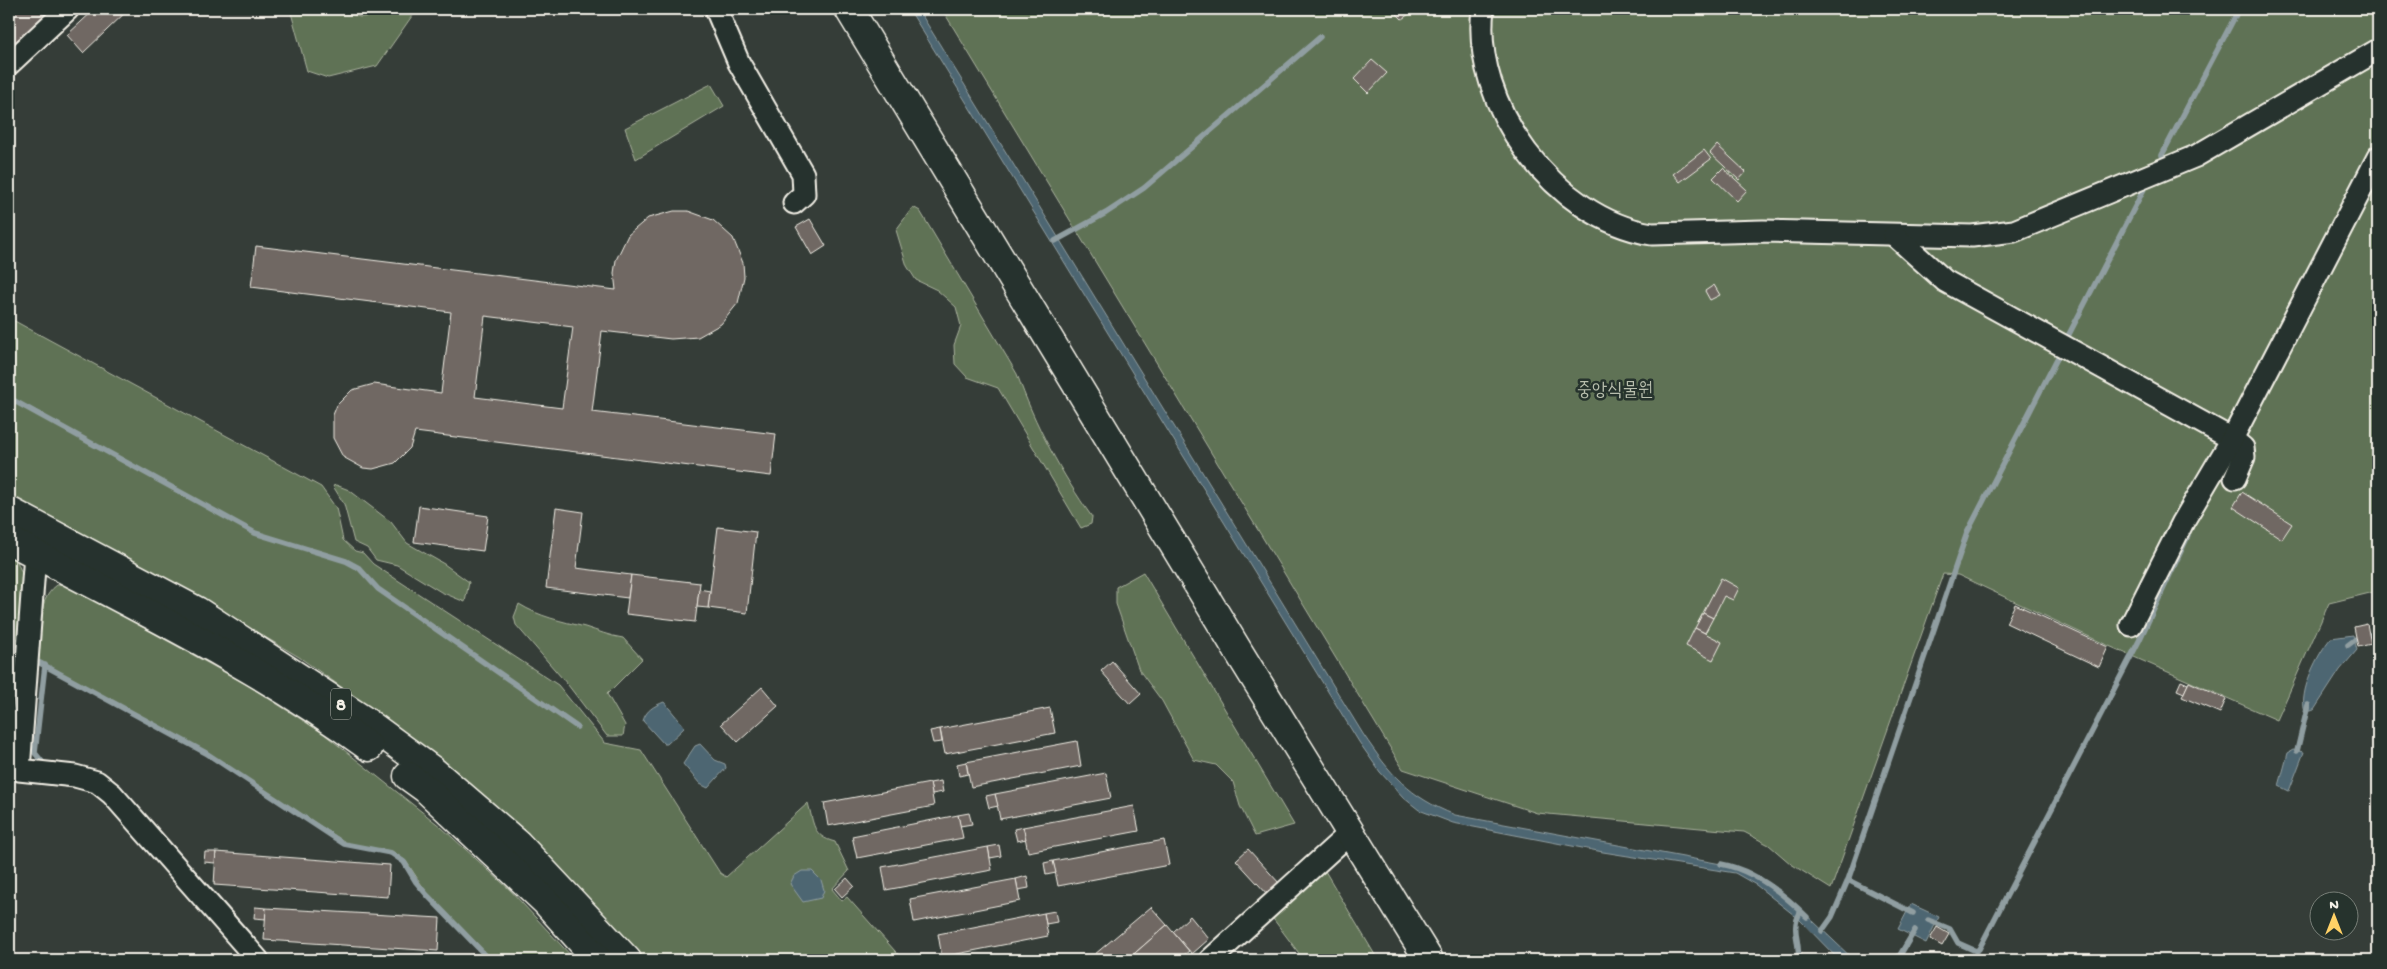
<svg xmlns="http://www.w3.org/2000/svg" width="2387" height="969" font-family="'Gochi Hand','Poor Story',sans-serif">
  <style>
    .green { fill: #5f7255; stroke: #aab29e }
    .water { fill: #4e6672; stroke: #909ea1 }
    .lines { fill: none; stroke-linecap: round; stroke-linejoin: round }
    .stream { stroke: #909ea1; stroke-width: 5.5 }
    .building { fill: #706763; stroke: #f4f1e8; fill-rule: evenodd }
    .minor-casing { stroke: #f4f1e8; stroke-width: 25 }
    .primary-casing { stroke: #f4f1e8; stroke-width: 31 }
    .motorway-casing { stroke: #f4f1e8; stroke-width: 31 }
    .minor { stroke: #26332d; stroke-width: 21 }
    .primary { stroke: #26332d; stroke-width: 28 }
    .motorway { stroke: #26332d; stroke-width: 28 }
    .labels { text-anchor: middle; stroke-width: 5; stroke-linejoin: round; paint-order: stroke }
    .shield { fill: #26332d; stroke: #b6b8b0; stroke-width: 1 }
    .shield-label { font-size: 18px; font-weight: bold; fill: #f4f1e8 }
    .park-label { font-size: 19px; fill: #b8bead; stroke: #26332d }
  </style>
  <rect width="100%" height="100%" fill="#353d38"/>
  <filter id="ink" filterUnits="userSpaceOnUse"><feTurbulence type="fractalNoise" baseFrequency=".02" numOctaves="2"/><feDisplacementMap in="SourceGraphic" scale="10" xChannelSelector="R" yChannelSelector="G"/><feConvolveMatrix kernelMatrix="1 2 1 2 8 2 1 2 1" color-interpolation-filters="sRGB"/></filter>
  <g filter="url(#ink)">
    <!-- green -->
    <g class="green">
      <polygon points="290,9 333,9 360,17 376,16 381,9 422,9 412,16 377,66 328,78 307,71"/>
      <polygon points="942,9 2378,9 2378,591 2329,603 2277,720 2109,646 1958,575 1943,574 1831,889 1791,864 1769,845 1744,832 1537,813 1403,769"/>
      <polygon points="711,84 724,106 636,159 625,128"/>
      <path d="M913,207L920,211L1017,374C1034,423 1062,475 1092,517L1091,524L1081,528L998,388L967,377L955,364L954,345L961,326L956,307L937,290L916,280L907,266L896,230Z"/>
      <path d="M9,318L321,487L336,508L343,540L355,551L363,553L373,564L558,685L605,743L641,750L720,873L726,877L808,803C814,824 812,836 835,842L849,871L832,889L842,901L847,897L903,960H644L520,830L453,771L378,713L299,657L236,620L9,498Z"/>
      <polygon points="336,485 349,490 391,522 407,543 444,564 469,582 465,602 441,592 397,565 376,560 367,548 354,542 344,504 333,486"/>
      <polygon points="9,553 16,559 25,581 17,647 9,643"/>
      <polygon points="1143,572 1294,825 1255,836 1240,806 1233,782 1216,765 1194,760 1162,701 1139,670 1116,604 1116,587"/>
      <path d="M65,584L249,686L324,734L441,827L510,890L575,960H493L427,893L406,861L392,851L358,847L345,842L206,752L32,657C46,633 33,603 57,585Z"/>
      <path d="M519,604C540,617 561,621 585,627C598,631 609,636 623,638L642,659L607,694L625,725L623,736H607L568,685L516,625L514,617Z"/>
      <polygon points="1325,871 1378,960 1304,960 1271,916"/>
    </g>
    <!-- water -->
    <g class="water">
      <path d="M909,9H918L1363,734C1390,774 1409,797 1455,815L1732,866L1777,891L1813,921L1854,960H1839L1799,919L1756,885L1735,873L1603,852L1453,823L1419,810L1404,798L1380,772L1359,742Z"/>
      <path d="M2353,635L2357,650L2340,670L2314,710L2305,712C2298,692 2318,653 2331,638Z"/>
      <path d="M664,702L684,726L683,729L667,744H664L643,721C646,710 654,706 664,702Z"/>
      <polygon points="700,744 715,760 725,764 726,768 708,788 700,784 683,764 695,746"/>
      <polygon points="2293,750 2304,752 2289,791 2279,786 2288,753"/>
      <polygon points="802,871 812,871 821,880 824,890 821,898 803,902 790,884 794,876"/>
      <polygon points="1911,904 1939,917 1926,943 1898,929"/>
    </g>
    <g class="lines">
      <!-- stream -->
      <g class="stream">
        <polyline points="2162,155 2239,9"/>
        <polyline points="1055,241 1106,213 1144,188 1320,37"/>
        <polyline points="2065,342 2144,189"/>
        <polyline points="9,398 255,533 346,561 359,568 378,589 577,727"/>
        <polyline points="2348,645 2356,639 2378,633"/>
        <polyline points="9,648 13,651"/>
        <polyline points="40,663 206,753 344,844 391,853 404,862 416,882 427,895 490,960"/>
        <polyline points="2297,751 2308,705"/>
        <polyline points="44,764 35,753 45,665"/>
        <path d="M1721,864C1754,870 1784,894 1807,917"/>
        <polyline points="1848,880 1913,913"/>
        <polyline points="1928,920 1950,929 1958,943 1976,951 1979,949 2139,641 2188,536"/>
        <polyline points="1822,931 1832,917 1848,880 1967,533 2061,351"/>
        <path d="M1798,960C1801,943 1790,929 1800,913"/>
        <polyline points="1897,960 1915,930"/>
      </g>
    </g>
    <!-- building -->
    <g class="building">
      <polygon points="9,9 53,9 9,52"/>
      <polygon points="95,9 129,9 83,53 67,35"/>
      <polygon points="1403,9 1416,9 1402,19 1397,14"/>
      <polygon points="1372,60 1387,73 1368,93 1354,79"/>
      <polygon points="1717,145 1746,172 1739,180 1710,153"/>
      <polygon points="1704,150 1711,159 1680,182 1673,174"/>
      <polygon points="1723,168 1747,190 1737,201 1713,178"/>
      <path d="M674,211H688L713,220L733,238L743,263L744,277L738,303L721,324L698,337L671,339L602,331L592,412L776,434L771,476L415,432L410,448L395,463L373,469L363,468L343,457L333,438V415L337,405L352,390L374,384L441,393L451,312L251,287L256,246L616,290L614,273L616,260L628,235L648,218ZM485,316L573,327L562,408L475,397Z"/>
      <polygon points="810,219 826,246 812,255 796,227"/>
      <polygon points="1714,285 1720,295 1710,300 1705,291"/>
      <polygon points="2242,492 2292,524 2282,539 2233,507"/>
      <polygon points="419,506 488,516 483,551 414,542"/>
      <polygon points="556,508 583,512 576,568 631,575 628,598 546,588"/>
      <polygon points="718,527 756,532 747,613 708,608"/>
      <polygon points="631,575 700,583 695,622 626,614"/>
      <polygon points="1721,578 1739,588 1733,600 1724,596 1713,618 1703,613"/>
      <polygon points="699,589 710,591 708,608 697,607"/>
      <polygon points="2015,604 2108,647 2099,667 2006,623"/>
      <polygon points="1703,613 1713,618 1705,633 1695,628"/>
      <polygon points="2367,624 2371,644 2358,647 2354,627"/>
      <polygon points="1695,628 1722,642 1713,660 1686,646"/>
      <polygon points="1112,661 1141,694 1130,704 1101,671"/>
      <polygon points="2181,681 2188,684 2184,693 2177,690"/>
      <polygon points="2189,682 2226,699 2220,713 2182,697"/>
      <polygon points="762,687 778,706 738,742 721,724"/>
      <polygon points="1050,708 1055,733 945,754 940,729"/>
      <polygon points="940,729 942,742 933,743 930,731"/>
      <polygon points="1077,741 1081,766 971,787 966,762"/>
      <polygon points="966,762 968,774 959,776 957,764"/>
      <polygon points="1106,773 1111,798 1000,819 995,794"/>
      <polygon points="941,781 943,792 932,794 930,783"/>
      <polygon points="930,783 934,806 828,826 824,803"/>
      <polygon points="995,794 998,806 989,808 986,796"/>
      <polygon points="1134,806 1139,831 1028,852 1023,827"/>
      <polygon points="969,813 972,824 960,826 958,815"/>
      <polygon points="958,815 963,838 857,858 852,836"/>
      <polygon points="1023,827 1026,839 1017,841 1014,829"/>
      <polygon points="1164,840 1169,865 1058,886 1053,861"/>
      <polygon points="999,845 1001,856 990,858 988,847"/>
      <polygon points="988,847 992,870 886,890 882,867"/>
      <polygon points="1248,849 1280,884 1268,895 1236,860"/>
      <polygon points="205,852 216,852 215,863 204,862"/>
      <polygon points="216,852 390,865 388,897 214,885"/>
      <polygon points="1053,861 1056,873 1046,875 1044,863"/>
      <polygon points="1027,876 1029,888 1018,890 1016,879"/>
      <polygon points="847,878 854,886 842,897 835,889"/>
      <polygon points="1016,879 1020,901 914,922 910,899"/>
      <polygon points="255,907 266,908 266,919 254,918"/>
      <polygon points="1151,907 1167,925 1127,960 1088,960"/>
      <polygon points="266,908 440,918 438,951 264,940"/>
      <polygon points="1055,911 1057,922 1046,924 1044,913"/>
      <polygon points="1044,913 1048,936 942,957 938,934"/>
      <polygon points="1190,916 1209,939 1192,954 1173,932"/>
      <polygon points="1167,925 1189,951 1178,960 1127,960"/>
      <polygon points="1937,927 1949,934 1942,946 1930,939"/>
    </g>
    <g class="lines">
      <defs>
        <g id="minor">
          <polyline points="716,9 739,63 803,174 804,194 794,203"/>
          <path d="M1483,9C1471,105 1555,219 1652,234L1763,231L1972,236L2014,231L2196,156L2378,50"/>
          <polyline points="9,64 68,9"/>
          <polyline points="1894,235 1945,281 2232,439 2243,448 2244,457 2235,478"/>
          <polyline points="35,554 19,770 75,776 97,782 112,794 258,960"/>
          <polyline points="2131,625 2183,522 2232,439 2378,157"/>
          <polyline points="1210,960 1350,833"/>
        </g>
        <polyline id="primary" points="849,9 1240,654 1429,960"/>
        <g id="motorway">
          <polyline points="9,511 197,611 365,721 432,770 518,844 627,960"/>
          <path d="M9,540C131,605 258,665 369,747"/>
          <polyline points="408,776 426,789 545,901 598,960"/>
        </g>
      </defs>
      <!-- minor casing -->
      <use href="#minor" class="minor-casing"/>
      <!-- primary casing -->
      <use href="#primary" class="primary-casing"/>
      <!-- motorway casing -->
      <use href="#motorway" class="motorway-casing"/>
      <!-- minor -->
      <use href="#minor" class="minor"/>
      <!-- primary -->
      <use href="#primary" class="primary"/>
      <!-- motorway -->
      <use href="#motorway" class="motorway"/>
    </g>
  </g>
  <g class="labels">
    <!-- shield labels -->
    <rect class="shield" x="331" y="688.5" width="20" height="31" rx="4"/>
    <g class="shield-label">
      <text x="341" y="710">8</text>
    </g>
    <!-- park labels -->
    <g class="park-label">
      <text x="1615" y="395">중앙식물원</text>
    </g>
  </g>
  <!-- margin -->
  <rect width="2387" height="969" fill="none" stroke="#26332d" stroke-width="30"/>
  <rect x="15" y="15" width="2357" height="939" fill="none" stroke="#f4f1e8" stroke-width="2" filter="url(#ink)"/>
  <!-- north arrow -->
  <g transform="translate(2334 916)"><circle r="24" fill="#26332d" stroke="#787f78"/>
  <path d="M0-4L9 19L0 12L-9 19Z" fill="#ffd166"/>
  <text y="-8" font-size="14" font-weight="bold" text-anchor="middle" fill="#f4f1e8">N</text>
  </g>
</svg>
